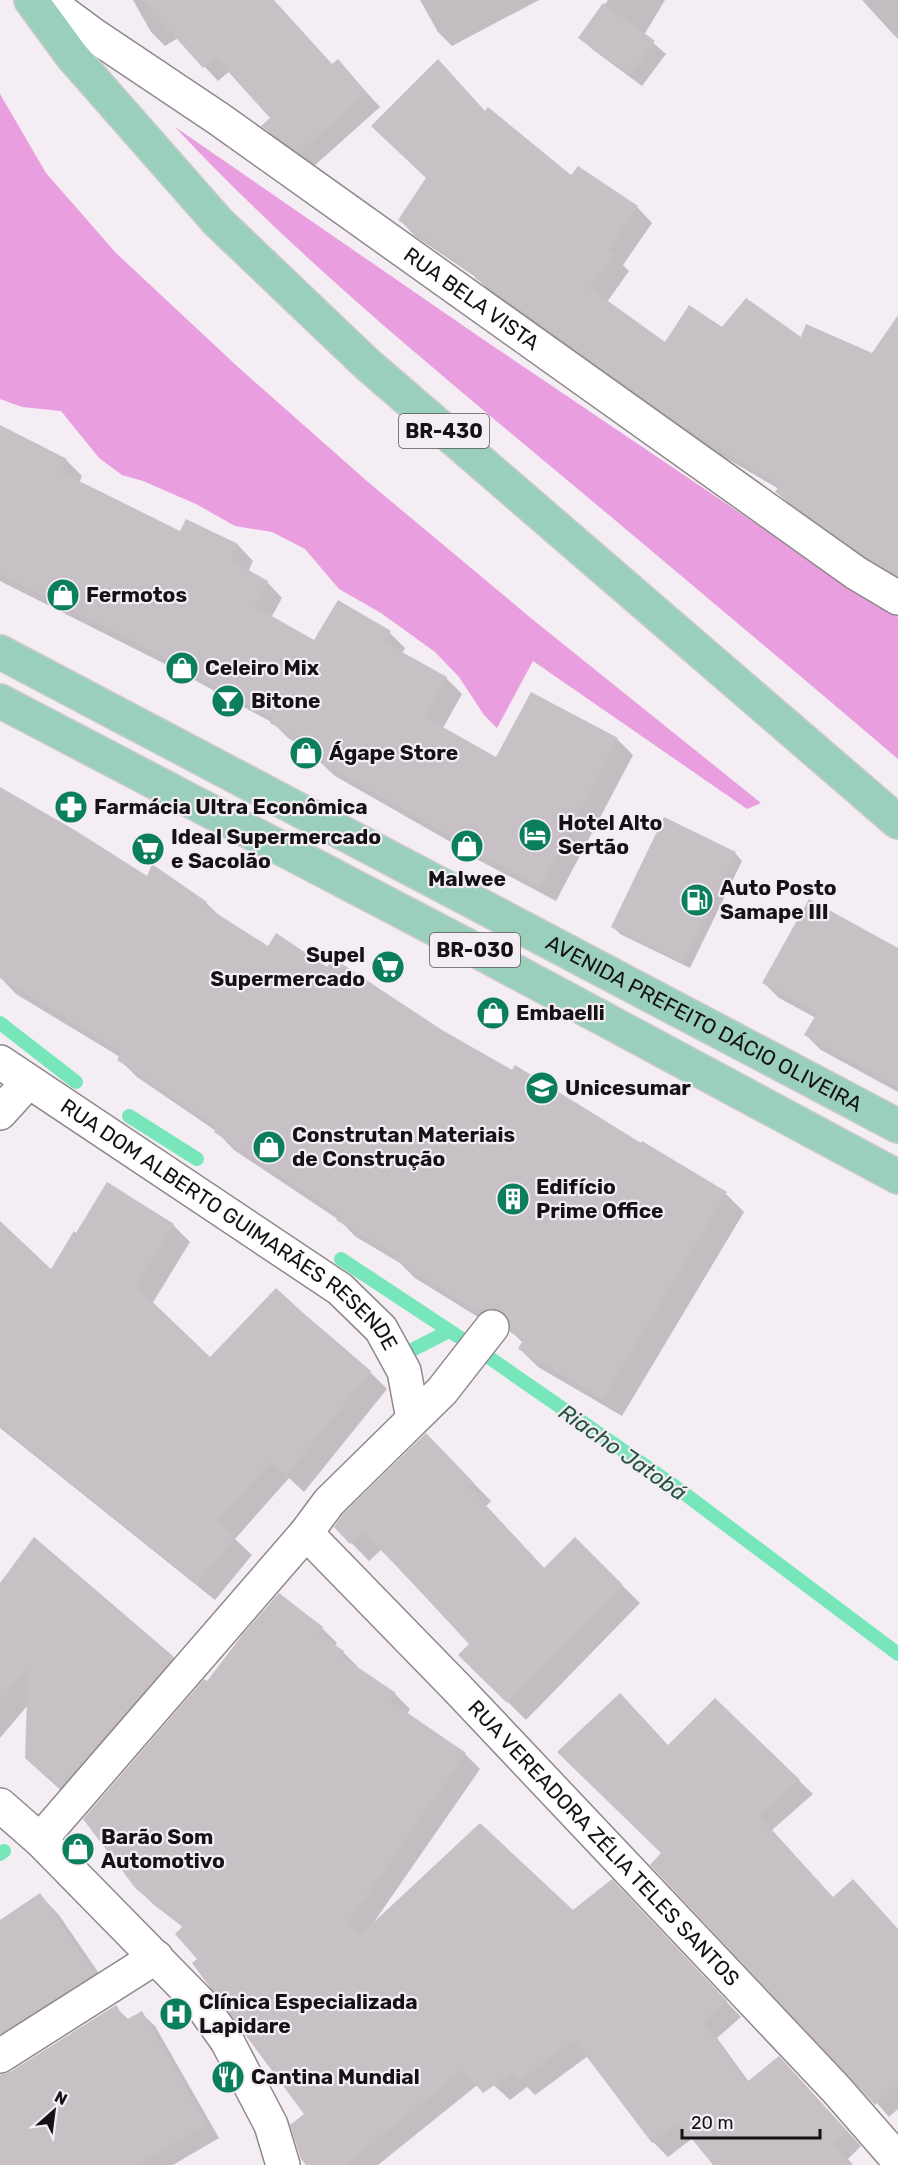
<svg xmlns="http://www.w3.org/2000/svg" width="898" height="2165" font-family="Rubik,sans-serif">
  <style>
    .forest { fill: #e99fdf }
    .shadow { fill: #0003 }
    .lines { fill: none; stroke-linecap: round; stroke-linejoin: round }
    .stream { stroke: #77e6ba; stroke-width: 14 }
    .building { fill: #c7c1c6 }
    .minor-casing { stroke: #8e888d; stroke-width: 36 }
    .primary-casing { stroke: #cbcbcb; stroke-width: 36 }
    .minor { stroke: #fff; stroke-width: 33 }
    .primary { stroke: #9ad0bb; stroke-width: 33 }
    .labels { text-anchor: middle; stroke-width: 4.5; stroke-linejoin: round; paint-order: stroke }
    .shield { fill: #f4edf3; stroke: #575457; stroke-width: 1.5 }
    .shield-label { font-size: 20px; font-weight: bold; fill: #141214 }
    .street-label { font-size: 21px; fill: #141214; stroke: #f4edf3 }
    .poi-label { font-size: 21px; font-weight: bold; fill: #141214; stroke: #f4edf3; text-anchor: start }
    .water-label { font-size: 22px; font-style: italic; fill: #255442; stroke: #f4edf3 }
  </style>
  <rect width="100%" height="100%" fill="#f4edf3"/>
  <!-- forest -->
  <g class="forest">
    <polygon points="0,94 46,173 116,253 238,367 368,482 532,619 761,803 747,809 533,661 497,728 484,715 459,677 435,652 381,613 339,589 305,549 272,532 235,526 196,504 143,481 122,475 99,458 61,411 22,407 0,399"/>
    <path d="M175,127L484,340L829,573L898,617V759C780,659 662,559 543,460C416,354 288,248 175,127Z"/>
  </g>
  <!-- shadow -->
  <g class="shadow">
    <polygon points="133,0 273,0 332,66 338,61 380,107 314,166 277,140 263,126 272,118 230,71 218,81 178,38 165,46 151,32"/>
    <polygon points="420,0 539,0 452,46 438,32"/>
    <polygon points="608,0 665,0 644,35 666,54 642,86 592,49 580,37"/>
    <polygon points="862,0 898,0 898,39 893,34"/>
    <polygon points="485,112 572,177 637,207 652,223 623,265 629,271 607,302 666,344 723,329 801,339 873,354 898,340 898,581 793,508 777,492 779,489 717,453 492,294 477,278 415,236 400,220"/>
    <polygon points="0,432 66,460 82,476 79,483 181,533 187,521 238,545 253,561 248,572 267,582 282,598 271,618 314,642 390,633 405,648 402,654 446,678 462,694 443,728 497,759 617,739 633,755 556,901 469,855 463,849 335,776 319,761 322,757 288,738 273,723 167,665 0,581"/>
    <polygon points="0,788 148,878 206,903 223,919 268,948 328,969 441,1031 726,1194 744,1212 622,1416 538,1367 520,1349 523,1343 511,1331 511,1326 504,1327 499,1330 415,1278 400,1263 356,1237 339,1220 234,1150 216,1131 137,1077 119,1059 120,1057 16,994 0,977"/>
    <polygon points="665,819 736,854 742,861 690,968 620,934 613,927"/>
    <polygon points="898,964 898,1092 821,1050 806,1035 816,1018 779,998 764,983"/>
    <polygon points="0,1223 51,1271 173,1225 190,1242 152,1304 210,1359 300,1312 370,1372 387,1389 304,1492 289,1478 235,1539 252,1555 215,1600 0,1428"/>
    <polygon points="444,1453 491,1501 486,1506 545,1569 575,1539 640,1603 526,1720 460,1655 471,1644 381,1550 369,1561 336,1527"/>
    <polygon points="0,1585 173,1658 190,1675 64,1793 44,1775 28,1705 0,1738"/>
    <polygon points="322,1628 337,1643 335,1646 343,1652 358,1667 357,1668 395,1694 410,1709 407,1714 465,1754 480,1769 374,1922 573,1912 627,1896 741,2017 717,2038 749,2082 794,2073 861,2146 848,2159 853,2165 715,2165 693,2138 668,2157 653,2142 588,2056 535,2095 527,2087 510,2100 486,2078 378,2165 308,2165 306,2114 184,1928 153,1904 137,1888 207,1684"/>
    <polygon points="715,1700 813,1794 772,1830 833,1898 898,1930 898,2109 889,2117 662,1853 669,1747"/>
    <polygon points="40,1895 59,1915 113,1994 3,2067 1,2073 0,1922"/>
    <polygon points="115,2007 129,2020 141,2013 155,2026 219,2138 173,2165 0,2165 0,2076 11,2073"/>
  </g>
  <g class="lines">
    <!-- stream -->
    <g class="stream">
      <polyline points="0,1023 76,1082"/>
      <polyline points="129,1116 197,1159"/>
      <polyline points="341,1259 468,1343 673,1485 898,1654"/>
      <polyline points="412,1350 449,1331"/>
      <polyline points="0,1854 4,1851"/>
    </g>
  </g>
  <!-- building -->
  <g class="building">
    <polygon points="142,0 274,0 332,64 338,59 367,93 299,153 261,126 270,118 216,58 203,68"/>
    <polygon points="603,3 655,41 630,75 578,38"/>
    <polygon points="438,59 485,111 488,107 571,175 578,166 638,206 608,250 614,254 590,288 665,342 689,305 722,327 746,298 801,337 806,324 872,353 898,315 898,576 866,557 775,492 780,485 696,436 475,278 477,275 398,220 426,178 371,126"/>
    <polygon points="0,425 67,459 61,472 180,531 186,519 238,544 231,560 268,581 254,606 314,640 338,600 391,631 384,642 447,677 425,717 496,757 531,692 618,738 540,887 452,840 453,838 318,761 323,752 270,723 273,718 129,639 0,574"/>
    <polygon points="0,787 78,832 147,876 152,864 207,902 205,906 268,946 276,933 327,967 333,958 442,1030 512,1070 515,1065 641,1143 642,1141 727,1192 603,1399 518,1349 523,1340 510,1332 510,1321 503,1312 494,1308 486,1309 480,1313 395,1260 398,1256 336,1220 339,1215 214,1132 217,1127 117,1060 121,1052 0,978"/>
    <polygon points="664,817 736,852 683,962 611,927"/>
    <polygon points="809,899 898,948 898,1087 804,1035 817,1013 762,983"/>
    <polygon points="107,1182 174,1224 136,1286 210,1357 276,1288 301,1311 371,1371 286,1476 271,1462 217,1522 236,1537 197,1584 0,1426 0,1221 51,1269 74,1231 76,1233"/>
    <polygon points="426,1433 474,1483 469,1487 544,1568 575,1537 623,1585 507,1703 458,1655 469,1644 392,1561 363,1532 350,1544 334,1527 343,1514"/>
    <polygon points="34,1537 174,1657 60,1788 49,1775 46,1777 25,1758 28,1668 0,1701 0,1583"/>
    <polygon points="279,1593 323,1627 318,1633 344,1651 341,1656 396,1693 390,1701 466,1753 347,1924 360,1935 480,1823 573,1910 612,1879 727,2001 703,2022 747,2082 779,2056 847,2131 834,2143 850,2165 713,2165 679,2123 652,2143 574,2040 519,2081 512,2073 483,2093 463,2070 345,2165 306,2165 301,2159 290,2125 304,2114 192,1963 197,1959 175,1934 183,1926 136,1889 83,1819 204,1679 207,1681 243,1634"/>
    <polygon points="620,1693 668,1745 715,1698 800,1780 759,1816 833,1897 853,1879 898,1929 898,2083 875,2105 650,1865 661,1853 557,1752"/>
    <polygon points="40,1893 95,1974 0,2034 0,1920"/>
    <polygon points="116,2005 126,2020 142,2011 207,2124 137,2165 0,2165 0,2075 10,2072"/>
  </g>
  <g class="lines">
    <defs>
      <g id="minor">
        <path id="s1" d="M46,0L95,36L219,119L856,573L898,598"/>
        <path id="s2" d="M0,1062L340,1289L381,1329L404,1371L413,1419"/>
        <polyline points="0,1113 28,1082"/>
        <path id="s3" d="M306,1533L457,1688L836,2089L898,2160"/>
        <polyline points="0,1805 40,1840 200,2003 227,2041 271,2125 283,2165"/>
        <polyline points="40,1840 306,1533 329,1502 442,1391 492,1327"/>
        <polyline points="0,2056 156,1957"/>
      </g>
      <g id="primary">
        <polyline points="31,0 72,56 218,222 367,364 898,822"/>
        <path id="s4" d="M0,652L898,1126"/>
        <polyline points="0,701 483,954 898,1177"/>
      </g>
    </defs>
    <!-- minor casing -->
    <use href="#minor" class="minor-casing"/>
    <!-- primary casing -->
    <use href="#primary" class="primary-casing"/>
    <!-- minor -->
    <use href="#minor" class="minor"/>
    <!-- primary -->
    <use href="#primary" class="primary"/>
  </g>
  <!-- icons -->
  <defs>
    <symbol id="shop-disc" viewBox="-11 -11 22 22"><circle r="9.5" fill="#0b7f5c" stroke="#f4edf3"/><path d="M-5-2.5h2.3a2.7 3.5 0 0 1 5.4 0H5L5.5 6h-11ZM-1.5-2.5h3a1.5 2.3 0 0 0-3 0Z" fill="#fff"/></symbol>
    <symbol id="bar-disc" viewBox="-11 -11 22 22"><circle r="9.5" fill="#0b7f5c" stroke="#f4edf3"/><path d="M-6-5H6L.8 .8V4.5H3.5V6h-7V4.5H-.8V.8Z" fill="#fff"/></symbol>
    <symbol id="pharmacy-disc" viewBox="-11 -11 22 22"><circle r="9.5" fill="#0b7f5c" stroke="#f4edf3"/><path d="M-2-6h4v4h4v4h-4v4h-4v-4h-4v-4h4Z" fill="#fff"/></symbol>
    <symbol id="hotel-disc" viewBox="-11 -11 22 22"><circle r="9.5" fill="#0b7f5c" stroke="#f4edf3"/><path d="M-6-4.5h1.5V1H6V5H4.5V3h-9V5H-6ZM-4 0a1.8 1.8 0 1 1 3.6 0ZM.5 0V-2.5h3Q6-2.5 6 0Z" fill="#fff"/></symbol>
    <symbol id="supermarket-disc" viewBox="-11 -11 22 22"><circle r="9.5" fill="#0b7f5c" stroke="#f4edf3"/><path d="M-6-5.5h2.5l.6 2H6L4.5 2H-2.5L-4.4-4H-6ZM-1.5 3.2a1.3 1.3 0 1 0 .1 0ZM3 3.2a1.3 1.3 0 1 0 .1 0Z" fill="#fff"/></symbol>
    <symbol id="fuel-disc" viewBox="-11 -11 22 22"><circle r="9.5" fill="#0b7f5c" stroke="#f4edf3"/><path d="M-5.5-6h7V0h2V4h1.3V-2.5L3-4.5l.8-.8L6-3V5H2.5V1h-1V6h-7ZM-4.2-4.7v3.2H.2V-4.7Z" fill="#fff"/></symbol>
    <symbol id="university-disc" viewBox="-11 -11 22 22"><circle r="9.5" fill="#0b7f5c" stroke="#f4edf3"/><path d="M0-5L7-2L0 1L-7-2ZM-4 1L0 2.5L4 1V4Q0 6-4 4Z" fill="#fff"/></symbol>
    <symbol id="building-disc" viewBox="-11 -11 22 22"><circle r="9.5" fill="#0b7f5c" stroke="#f4edf3"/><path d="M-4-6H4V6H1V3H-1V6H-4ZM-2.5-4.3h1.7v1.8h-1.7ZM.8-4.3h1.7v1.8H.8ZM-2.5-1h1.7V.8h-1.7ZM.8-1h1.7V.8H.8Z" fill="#fff"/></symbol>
    <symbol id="hospital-disc" viewBox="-11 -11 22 22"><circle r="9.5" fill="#0b7f5c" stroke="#f4edf3"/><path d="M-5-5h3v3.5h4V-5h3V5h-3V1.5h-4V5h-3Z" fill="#fff"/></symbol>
    <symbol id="restaurant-disc" viewBox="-11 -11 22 22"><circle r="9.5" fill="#0b7f5c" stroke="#f4edf3"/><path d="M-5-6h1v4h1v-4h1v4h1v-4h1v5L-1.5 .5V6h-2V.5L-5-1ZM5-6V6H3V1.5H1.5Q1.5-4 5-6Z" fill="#fff"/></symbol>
  </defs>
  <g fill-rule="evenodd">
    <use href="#shop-disc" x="44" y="576" width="38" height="38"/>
    <use href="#shop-disc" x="163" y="649" width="38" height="38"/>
    <use href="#bar-disc" x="209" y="682" width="38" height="38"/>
    <use href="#shop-disc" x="287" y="734" width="38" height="38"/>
    <use href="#pharmacy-disc" x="52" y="788" width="38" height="38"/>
    <use href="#hotel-disc" x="516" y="816" width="38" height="38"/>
    <use href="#shop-disc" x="448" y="827" width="38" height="38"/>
    <use href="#supermarket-disc" x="129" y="830" width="38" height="38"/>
    <use href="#fuel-disc" x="678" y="881" width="38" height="38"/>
    <use href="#supermarket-disc" x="369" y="948" width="38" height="38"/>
    <use href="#shop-disc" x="474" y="994" width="38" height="38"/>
    <use href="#university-disc" x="523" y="1069" width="38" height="38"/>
    <use href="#shop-disc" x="250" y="1128" width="38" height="38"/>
    <use href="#building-disc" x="494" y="1180" width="38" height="38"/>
    <use href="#shop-disc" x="59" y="1830" width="38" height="38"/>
    <use href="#hospital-disc" x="157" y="1995" width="38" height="38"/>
    <use href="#restaurant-disc" x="209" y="2058" width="38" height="38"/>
  </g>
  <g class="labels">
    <!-- shield labels -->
    <g class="shield">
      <rect x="399" y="414" width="90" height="34" rx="4.5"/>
      <rect x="430" y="933" width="90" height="34" rx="4.5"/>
    </g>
    <g class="shield-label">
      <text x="444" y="438">BR-430</text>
      <text x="475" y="957">BR-030</text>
    </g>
    <!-- street labels -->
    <g class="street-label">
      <text dy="7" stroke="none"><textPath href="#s1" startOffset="520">RUA BELA VISTA</textPath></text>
      <text dy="7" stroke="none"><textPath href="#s4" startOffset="796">AVENIDA PREFEITO DÁCIO OLIVEIRA</textPath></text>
      <text dy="7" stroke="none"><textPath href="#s2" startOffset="282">RUA DOM ALBERTO GUIMARÃES RESENDE</textPath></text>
      <text dy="7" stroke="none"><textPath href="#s3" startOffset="430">RUA VEREADORA ZÉLIA TELES SANTOS</textPath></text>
    </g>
    <!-- poi labels -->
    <g class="poi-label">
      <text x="86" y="602">Fermotos</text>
      <text x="205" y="675">Celeiro Mix</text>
      <text x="251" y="708">Bitone</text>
      <text x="329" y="760">Ágape Store</text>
      <text x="94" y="814">Farmácia Ultra Econômica</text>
      <text x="558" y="830">Hotel Alto<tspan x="558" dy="24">Sertão</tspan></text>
      <text x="171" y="844">Ideal Supermercado<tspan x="171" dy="24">e Sacolão</tspan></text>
      <text x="467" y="886" text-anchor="middle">Malwee</text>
      <text x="720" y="895">Auto Posto<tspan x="720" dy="24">Samape III</tspan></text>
      <text x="365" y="962" text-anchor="end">Supel<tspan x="365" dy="24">Supermercado</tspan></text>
      <text x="516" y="1020">Embaelli</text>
      <text x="565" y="1095">Unicesumar</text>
      <text x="292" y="1142">Construtan Materiais<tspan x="292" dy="24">de Construção</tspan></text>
      <text x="536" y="1194">Edifício<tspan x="536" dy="24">Prime Office</tspan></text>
      <text x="101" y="1844">Barão Som<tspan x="101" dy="24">Automotivo</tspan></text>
      <text x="199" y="2009">Clínica Especializada<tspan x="199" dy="24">Lapidare</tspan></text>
      <text x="251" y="2084">Cantina Mundial</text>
    </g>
    <!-- water labels -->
    <g class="water-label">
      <text transform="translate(623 1452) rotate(35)" y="8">Riacho Jatobá</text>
    </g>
  </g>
  <!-- north arrow -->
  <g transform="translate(54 2111) rotate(28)" stroke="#f4edf3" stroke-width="4.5" paint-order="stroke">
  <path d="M0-4.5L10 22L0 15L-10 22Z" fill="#141214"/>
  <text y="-9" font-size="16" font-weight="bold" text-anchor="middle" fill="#141214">N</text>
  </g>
  <!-- scale -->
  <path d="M682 2129v9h138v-9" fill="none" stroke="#141214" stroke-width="3"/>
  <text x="691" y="2129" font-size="18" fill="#141214" stroke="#f4edf3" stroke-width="4.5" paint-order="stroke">20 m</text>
</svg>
